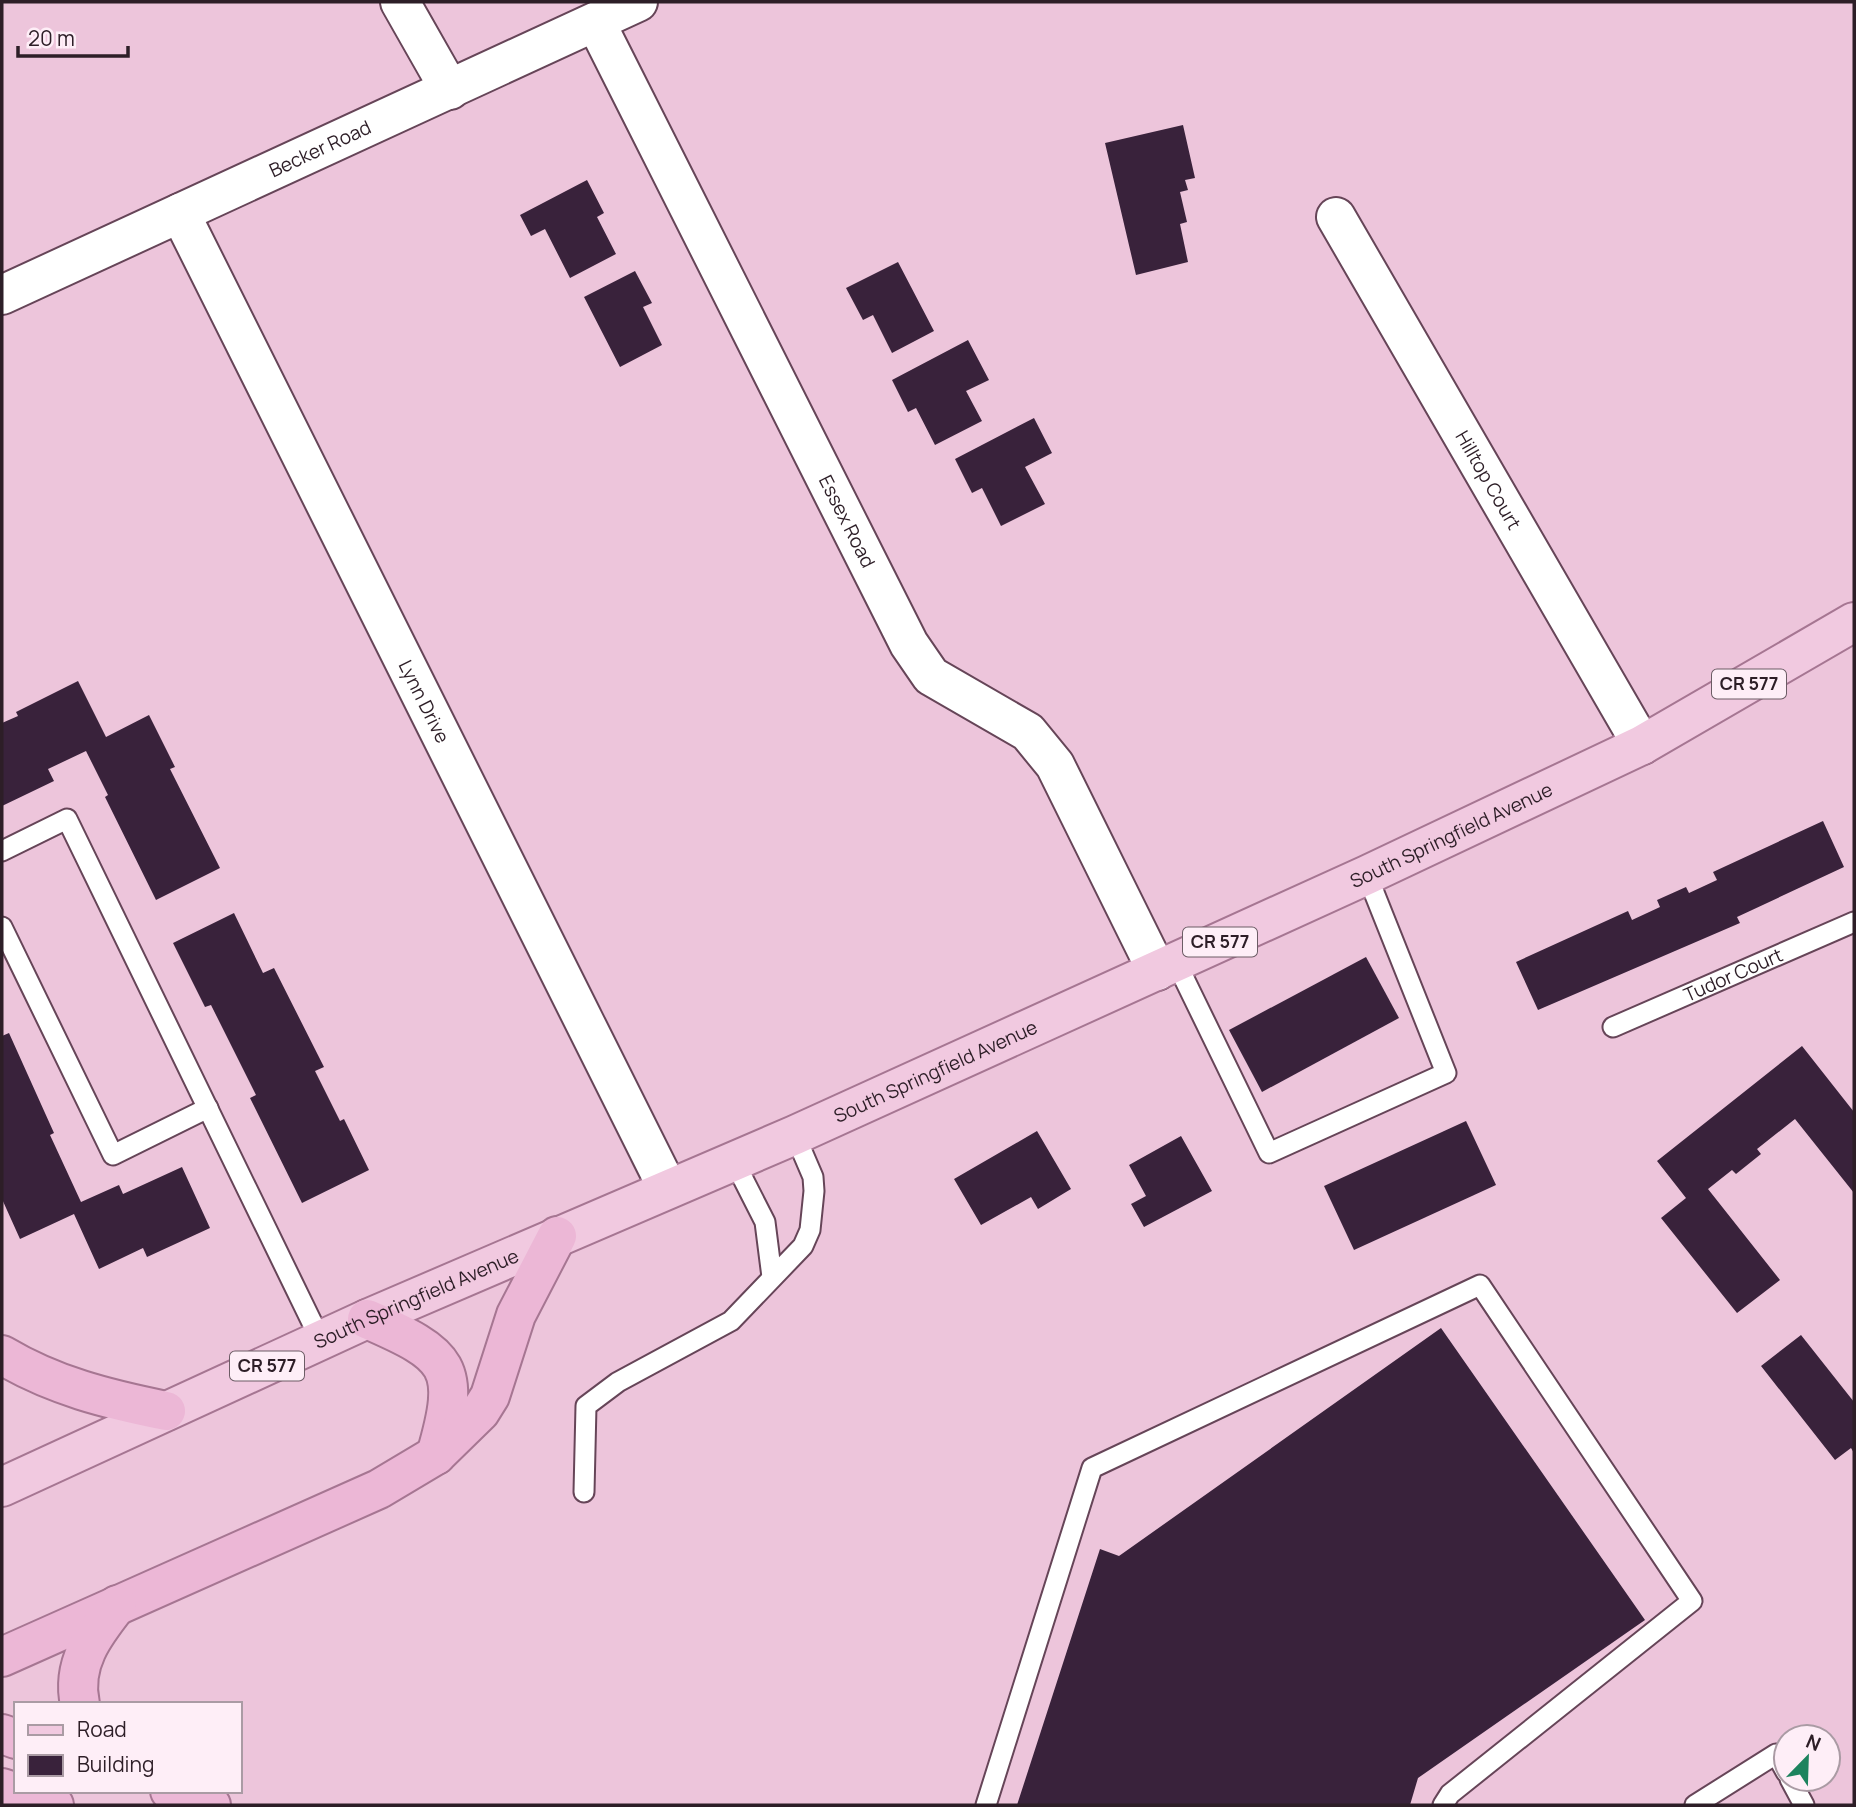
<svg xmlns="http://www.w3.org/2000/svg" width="1856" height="1807" font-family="Manrope,sans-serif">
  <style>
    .building { fill: #39223b }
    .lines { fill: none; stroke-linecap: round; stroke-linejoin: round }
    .service-casing { stroke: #664558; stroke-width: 23 }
    .minor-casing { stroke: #664558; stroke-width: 42 }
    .primary-casing { stroke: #a67692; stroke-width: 42 }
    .trunk-casing { stroke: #a67692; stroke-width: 42 }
    .service { stroke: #fff; stroke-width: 19 }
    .minor { stroke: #fff; stroke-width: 38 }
    .primary { stroke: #f1c9e0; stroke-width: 38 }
    .trunk { stroke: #ecb7d6; stroke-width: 38 }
    .labels { text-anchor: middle; stroke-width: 7; stroke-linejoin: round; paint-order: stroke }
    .shield { fill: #feeef7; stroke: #6c5c65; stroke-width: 2 }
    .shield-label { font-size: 18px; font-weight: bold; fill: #2d1e27 }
    .street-label { font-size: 19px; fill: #2d1e27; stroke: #feeef7 }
  </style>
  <rect width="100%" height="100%" fill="#edc5db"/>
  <!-- building -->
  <g class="building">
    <polygon points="1183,125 1195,178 1185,180 1188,190 1180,192 1187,222 1180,224 1188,262 1136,275 1105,143"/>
    <polygon points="587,180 604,213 597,217 616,254 570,278 545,229 531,236 520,215"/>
    <polygon points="898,262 934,331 892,353 873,315 863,320 846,288"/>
    <polygon points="635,271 652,303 643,307 662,345 620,367 584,297"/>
    <polygon points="968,340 989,380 966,391 982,421 935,445 916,408 908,412 892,380"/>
    <polygon points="1034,418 1052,453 1025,467 1045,504 1001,526 982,488 972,493 955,459"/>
    <polygon points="78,681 106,737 149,715 175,767 170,769 220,868 156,900 105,797 108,795 86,751 48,769 54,781 2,806 2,723 18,716 16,712"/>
    <polygon points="1823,821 1844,867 1737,917 1740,923 1538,1010 1516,962 1628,911 1632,920 1660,907 1657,900 1686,887 1689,893 1717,880 1713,872"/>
    <polygon points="234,913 263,973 274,968 324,1067 315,1071 340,1121 344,1119 369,1170 302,1203 250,1098 256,1095 211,1005 205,1007 173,943"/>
    <polygon points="1366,957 1399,1018 1262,1092 1229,1030"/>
    <polygon points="9,1033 54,1133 50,1135 81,1202 119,1185 123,1194 182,1167 210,1228 147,1257 143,1248 99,1269 74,1214 20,1239 2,1199 2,1036"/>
    <polygon points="1802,1046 1854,1112 1854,1193 1795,1119 1757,1149 1761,1154 1736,1174 1732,1170 1708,1189 1780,1280 1737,1313 1661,1218 1686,1198 1657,1161"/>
    <polygon points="1466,1121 1496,1185 1354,1250 1324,1186"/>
    <polygon points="1037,1131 1071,1189 1038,1209 1031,1197 981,1225 954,1179"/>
    <polygon points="1181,1136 1212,1191 1144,1227 1131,1204 1146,1196 1129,1165"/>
    <polygon points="1441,1328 1645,1620 1418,1778 1410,1805 1017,1805 1100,1549 1119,1556"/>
    <polygon points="1801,1335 1854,1402 1854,1453 1851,1448 1835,1460 1761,1366"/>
  </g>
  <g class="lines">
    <defs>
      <g id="service">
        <polyline points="2,851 67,819 321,1341"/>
        <polyline points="2,927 113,1155 208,1108"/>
        <polyline points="1176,962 1269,1153 1446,1073 1367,875"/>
        <path id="s1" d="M1613,1027L1854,922"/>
        <polyline points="734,1161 765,1222 772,1277"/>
        <polyline points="584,1492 586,1406 618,1382 731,1321 803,1246 810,1230 814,1191 813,1177 795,1135"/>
        <polyline points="1790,1779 1804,1805"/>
        <polyline points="986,1805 1092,1468 1480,1285 1692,1601 1450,1794 1443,1805"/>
        <polyline points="1695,1805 1776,1754 1786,1772"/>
      </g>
      <g id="minor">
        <polyline points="400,2 450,90"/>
        <path id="s2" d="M596,23L909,644L931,676L1028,732L1055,765L1157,971"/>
        <path id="s3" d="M180,213L668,1189"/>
        <path id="s4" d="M1336,217L1642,745"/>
        <path id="s5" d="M2,295L638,2"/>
      </g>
      <g id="primary">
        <path id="s6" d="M2,1487L367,1319L795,1135L1367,875L1642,745L1854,622"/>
      </g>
      <g id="trunk">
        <path d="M367,1319C450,1355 462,1366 436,1455"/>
        <path d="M2,1355C54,1386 107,1399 166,1411"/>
        <polyline points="2,1657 379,1489 436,1455 480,1412 490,1396 516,1315 557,1236"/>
        <path d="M80,1704C71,1664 94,1634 117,1605"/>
        <polyline points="2,1734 16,1739"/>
        <polyline points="2,1788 54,1805"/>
        <polyline points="170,1791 211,1805"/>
      </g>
    </defs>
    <!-- service casing -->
    <use href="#service" class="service-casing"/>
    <!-- minor casing -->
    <use href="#minor" class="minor-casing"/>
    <!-- primary casing -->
    <use href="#primary" class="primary-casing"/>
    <!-- trunk casing -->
    <use href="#trunk" class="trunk-casing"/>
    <!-- service -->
    <use href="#service" class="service"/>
    <!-- minor -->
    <use href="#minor" class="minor"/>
    <!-- primary -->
    <use href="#primary" class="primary"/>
    <!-- trunk -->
    <use href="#trunk" class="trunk"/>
  </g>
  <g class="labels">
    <!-- shield labels -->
    <g class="shield">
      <rect x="1712" y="669.5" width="74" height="29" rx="5"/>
      <rect x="1183" y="927.5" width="74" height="29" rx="5"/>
      <rect x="230" y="1351.5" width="74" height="29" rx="5"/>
    </g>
    <g class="shield-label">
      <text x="1749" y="690">CR 577</text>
      <text x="1220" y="948">CR 577</text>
      <text x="267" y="1372">CR 577</text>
    </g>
    <!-- street labels -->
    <g class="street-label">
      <text dy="7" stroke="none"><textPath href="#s5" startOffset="350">Becker Road</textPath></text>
      <text dy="7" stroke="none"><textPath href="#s4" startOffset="304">Hilltop Court</textPath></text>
      <text dy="7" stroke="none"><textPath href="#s2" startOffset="558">Essex Road</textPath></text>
      <text dy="7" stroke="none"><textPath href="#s3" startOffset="546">Lynn Drive</textPath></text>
      <text dy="7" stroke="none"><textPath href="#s6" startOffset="1589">South Springfield Avenue</textPath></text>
      <text dy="7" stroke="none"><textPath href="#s1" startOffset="131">Tudor Court</textPath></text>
      <text dy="7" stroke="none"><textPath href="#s6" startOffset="1022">South Springfield Avenue</textPath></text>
      <text dy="7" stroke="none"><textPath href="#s6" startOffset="455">South Springfield Avenue</textPath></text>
    </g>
  </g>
  <!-- border -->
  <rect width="1856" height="1807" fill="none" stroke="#2d1e27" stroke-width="7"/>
  <!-- legend -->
  <rect x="14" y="1702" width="228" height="91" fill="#feeef7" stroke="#aa9ba4" stroke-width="2"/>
  <rect x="28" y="1725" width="35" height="10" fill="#f1c9e0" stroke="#aa9ba4" stroke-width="2"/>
  <text x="77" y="1737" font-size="21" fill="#2d1e27">Road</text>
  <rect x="28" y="1755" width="35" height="21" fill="#39223b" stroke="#aa9ba4" stroke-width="2"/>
  <text x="77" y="1772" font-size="21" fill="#2d1e27">Building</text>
  <!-- north arrow -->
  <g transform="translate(1807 1758) rotate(23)"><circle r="33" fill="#feeef7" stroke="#aa9ba4" stroke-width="2"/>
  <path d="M0-5L12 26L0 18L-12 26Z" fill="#1d835e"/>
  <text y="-10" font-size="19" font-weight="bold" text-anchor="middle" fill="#2d1e27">N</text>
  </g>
  <!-- scale -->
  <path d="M18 46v10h110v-10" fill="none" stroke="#2d1e27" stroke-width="3.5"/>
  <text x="28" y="46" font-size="21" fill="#2d1e27" stroke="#feeef7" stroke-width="5" paint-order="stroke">20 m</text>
</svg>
